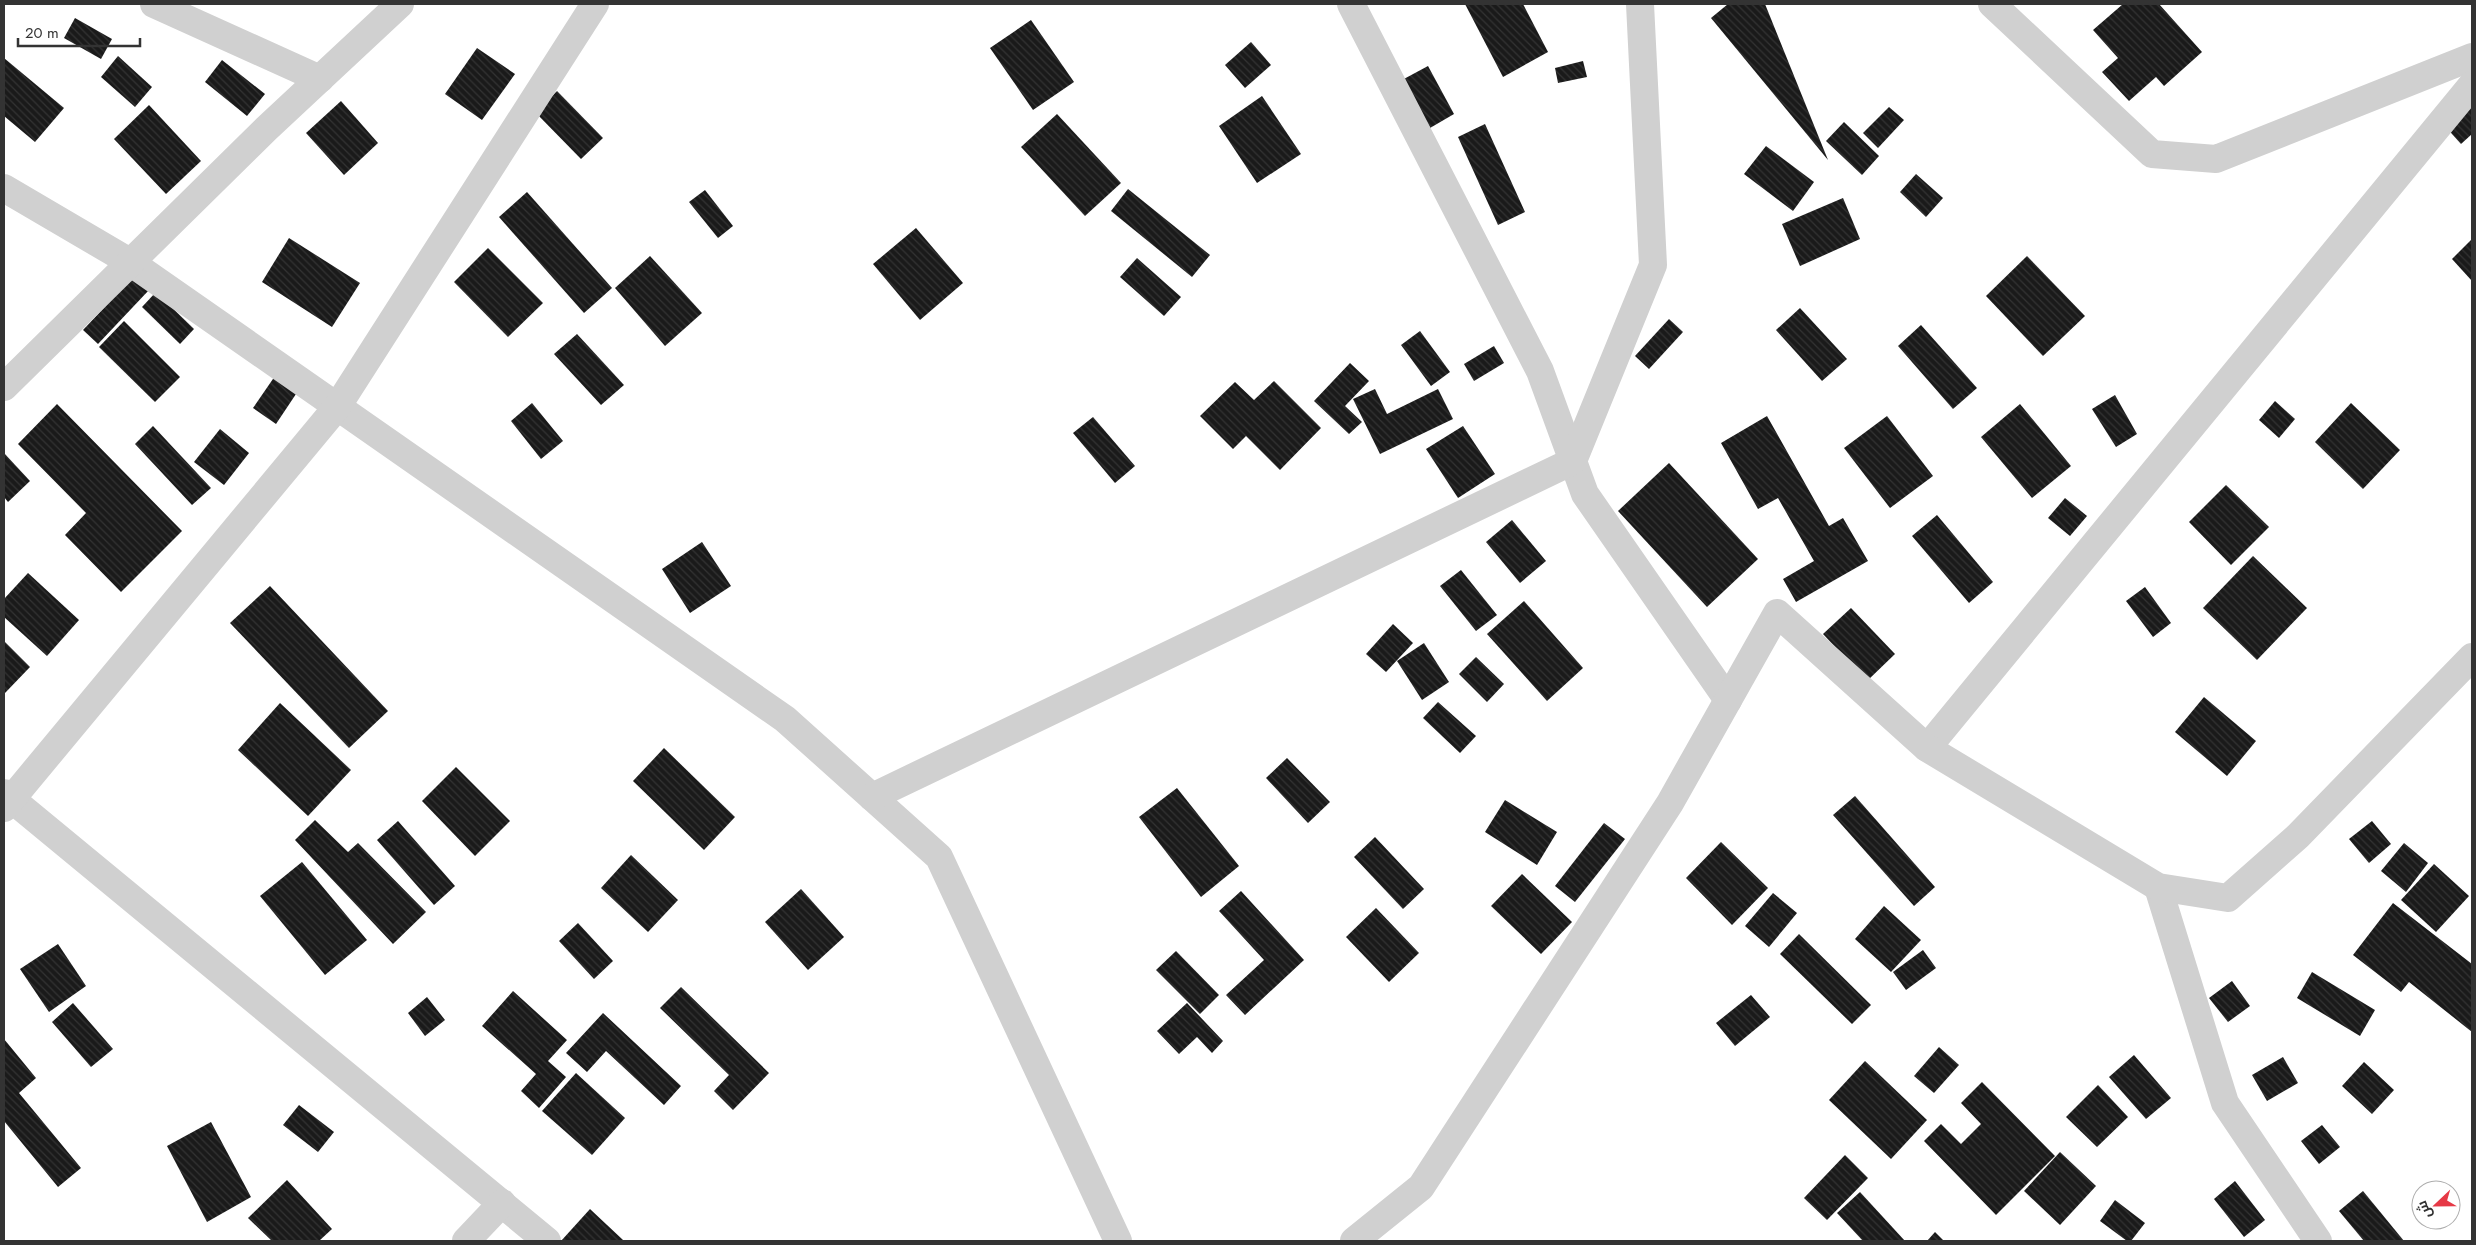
<svg xmlns="http://www.w3.org/2000/svg" width="2476" height="1245" font-family="Jost,Cairo,sans-serif">
  <style>
    .building { fill: url(#building-back-hatch) }
    .lines { fill: none; stroke-linecap: round; stroke-linejoin: round }
    .street { stroke: #d0d0d0; stroke-width: 28 }
  </style>
  <defs>
    <pattern id="building-back-hatch" width="6" height="6" patternUnits="userSpaceOnUse" patternTransform="scale(1.25)"><rect width="6" height="6" fill="#1a1a1a"/><path d="M-1 5l2 2M0 0l6 6M5-1l2 2" fill="none" stroke="#333"/></pattern>
  </defs>
  <rect width="100%" height="100%" fill="#fff"/>
  <!-- building -->
  <g class="building">
    <polygon points="1465,4 1523,4 1548,52 1503,77"/>
    <polygon points="1728,4 1765,4 1828,160 1711,18"/>
    <polygon points="2123,4 2159,4 2202,52 2164,86 2156,77 2129,101 2102,72 2118,58 2093,30"/>
    <polygon points="75,18 112,39 101,59 64,38"/>
    <polygon points="1031,20 1074,82 1033,110 990,48"/>
    <polygon points="1251,42 1271,65 1245,88 1225,65"/>
    <polygon points="477,48 515,74 482,120 445,94"/>
    <polygon points="118,56 152,87 135,107 101,77"/>
    <polygon points="4,58 64,108 35,142 4,116"/>
    <polygon points="222,60 265,94 247,116 205,82"/>
    <polygon points="1583,61 1587,77 1558,83 1555,68"/>
    <polygon points="1428,66 1454,114 1430,128 1402,80"/>
    <polygon points="557,91 603,138 581,159 536,113"/>
    <polygon points="1262,96 1301,154 1257,183 1219,126"/>
    <polygon points="341,101 378,143 344,175 306,133"/>
    <polygon points="2472,103 2472,134 2461,144 2443,124"/>
    <polygon points="149,105 201,161 166,194 114,139"/>
    <polygon points="1889,107 1904,120 1878,148 1863,133"/>
    <polygon points="1057,114 1121,183 1085,216 1021,147"/>
    <polygon points="1844,122 1879,156 1862,175 1826,141"/>
    <polygon points="1485,124 1525,212 1498,225 1458,137"/>
    <polygon points="1766,146 1814,182 1793,211 1744,174"/>
    <polygon points="1916,174 1943,198 1926,217 1900,192"/>
    <polygon points="1128,189 1210,255 1192,277 1111,211"/>
    <polygon points="705,190 733,226 718,238 689,202"/>
    <polygon points="527,192 612,288 584,313 499,217"/>
    <polygon points="1843,198 1860,239 1800,266 1782,224"/>
    <polygon points="916,228 963,283 920,320 873,264"/>
    <polygon points="289,238 360,283 332,327 262,282"/>
    <polygon points="2472,239 2472,281 2452,259"/>
    <polygon points="488,248 543,303 508,337 454,282"/>
    <polygon points="650,256 702,313 665,346 615,288"/>
    <polygon points="2027,256 2085,316 2043,356 1986,296"/>
    <polygon points="1137,258 1181,297 1164,316 1120,277"/>
    <polygon points="135,275 149,290 98,344 83,330"/>
    <polygon points="156,292 194,329 180,344 142,307"/>
    <polygon points="1800,308 1847,359 1822,381 1776,330"/>
    <polygon points="1669,319 1683,332 1649,369 1635,356"/>
    <polygon points="124,321 180,377 155,402 99,347"/>
    <polygon points="1921,325 1977,388 1953,409 1898,346"/>
    <polygon points="1420,331 1450,372 1431,386 1401,345"/>
    <polygon points="577,334 624,385 601,405 554,354"/>
    <polygon points="1494,346 1504,363 1474,381 1464,364"/>
    <polygon points="1350,363 1369,381 1345,406 1362,422 1349,434 1314,401"/>
    <polygon points="275,376 298,391 276,424 253,408"/>
    <polygon points="1274,381 1321,428 1280,470 1246,436 1233,449 1200,416 1235,382 1254,400"/>
    <polygon points="1375,389 1387,414 1438,389 1453,419 1380,454 1353,399"/>
    <polygon points="2115,395 2137,434 2116,447 2092,409"/>
    <polygon points="2275,401 2295,419 2279,438 2259,420"/>
    <polygon points="532,403 563,441 541,459 511,421"/>
    <polygon points="2351,403 2400,450 2363,489 2315,442"/>
    <polygon points="57,404 182,531 121,592 65,535 86,513 18,444"/>
    <polygon points="2020,404 2071,466 2032,498 1981,437"/>
    <polygon points="1767,416 1829,526 1843,518 1868,561 1796,602 1783,579 1814,561 1778,498 1758,509 1721,443"/>
    <polygon points="1887,416 1933,476 1890,508 1844,448"/>
    <polygon points="1093,417 1135,466 1115,483 1073,433"/>
    <polygon points="153,426 211,488 192,505 135,444"/>
    <polygon points="1463,426 1495,474 1458,498 1426,449"/>
    <polygon points="220,429 249,453 224,485 194,462"/>
    <polygon points="4,453 30,481 8,502 4,497"/>
    <polygon points="1669,463 1758,559 1707,607 1618,511"/>
    <polygon points="2226,485 2269,527 2231,565 2189,522"/>
    <polygon points="2065,498 2087,516 2070,536 2048,518"/>
    <polygon points="1937,515 1993,582 1969,603 1912,536"/>
    <polygon points="1512,520 1546,561 1520,583 1486,542"/>
    <polygon points="702,542 731,586 690,613 662,569"/>
    <polygon points="2253,556 2307,608 2257,660 2203,608"/>
    <polygon points="1461,570 1497,615 1476,631 1440,586"/>
    <polygon points="28,573 79,620 47,656 4,617 4,599"/>
    <polygon points="270,586 388,711 349,748 230,623"/>
    <polygon points="2145,587 2171,623 2153,637 2126,601"/>
    <polygon points="1524,601 1583,668 1547,701 1487,634"/>
    <polygon points="1851,608 1895,654 1867,681 1823,634"/>
    <polygon points="1393,624 1413,643 1386,672 1366,654"/>
    <polygon points="4,641 30,667 5,693 4,692"/>
    <polygon points="1424,643 1449,682 1422,700 1397,661"/>
    <polygon points="1476,657 1504,684 1487,702 1459,674"/>
    <polygon points="2204,697 2256,741 2227,776 2175,732"/>
    <polygon points="1438,702 1476,736 1460,753 1423,718"/>
    <polygon points="280,703 351,770 308,816 238,750"/>
    <polygon points="664,748 735,817 704,850 633,781"/>
    <polygon points="1287,758 1330,802 1308,823 1266,778"/>
    <polygon points="456,767 510,821 475,856 422,801"/>
    <polygon points="1177,788 1239,866 1201,897 1139,817"/>
    <polygon points="1855,796 1935,887 1914,906 1833,815"/>
    <polygon points="1505,800 1557,832 1537,865 1485,832"/>
    <polygon points="315,820 348,852 358,843 426,912 393,944 295,840"/>
    <polygon points="398,821 455,886 434,905 377,840"/>
    <polygon points="2372,821 2391,844 2369,863 2349,839"/>
    <polygon points="1604,823 1625,839 1575,902 1555,886"/>
    <polygon points="1375,837 1424,889 1403,909 1354,857"/>
    <polygon points="1721,842 1768,888 1732,925 1686,878"/>
    <polygon points="2404,843 2428,863 2406,892 2381,871"/>
    <polygon points="631,855 678,900 648,932 601,888"/>
    <polygon points="302,862 367,940 325,975 260,896"/>
    <polygon points="2434,864 2469,896 2436,932 2401,900"/>
    <polygon points="1522,874 1572,922 1541,954 1491,906"/>
    <polygon points="801,889 844,937 808,970 765,922"/>
    <polygon points="1241,891 1304,960 1245,1015 1226,995 1264,960 1219,911"/>
    <polygon points="1773,893 1797,913 1769,947 1745,926"/>
    <polygon points="2393,903 2472,964 2472,1032 2409,982 2401,992 2353,955"/>
    <polygon points="1884,906 1921,940 1891,972 1855,939"/>
    <polygon points="1376,908 1419,953 1389,982 1346,937"/>
    <polygon points="578,923 613,961 594,979 559,941"/>
    <polygon points="1799,934 1871,1005 1852,1024 1780,954"/>
    <polygon points="58,944 86,986 49,1012 20,969"/>
    <polygon points="1923,950 1936,968 1906,990 1893,972"/>
    <polygon points="1176,951 1219,995 1200,1014 1156,970"/>
    <polygon points="2312,972 2375,1010 2360,1036 2297,998"/>
    <polygon points="2232,981 2250,1006 2228,1022 2209,998"/>
    <polygon points="681,987 769,1073 733,1110 714,1091 729,1075 660,1008"/>
    <polygon points="513,991 567,1040 548,1061 566,1077 539,1108 521,1091 536,1074 482,1026"/>
    <polygon points="1751,995 1770,1017 1735,1046 1716,1023"/>
    <polygon points="427,997 445,1020 425,1036 408,1013"/>
    <polygon points="73,1003 113,1049 91,1067 52,1022"/>
    <polygon points="1187,1003 1223,1041 1212,1053 1197,1037 1179,1054 1157,1031"/>
    <polygon points="603,1013 681,1086 664,1105 606,1051 587,1072 566,1053"/>
    <polygon points="4,1039 36,1078 19,1093 81,1168 58,1187 4,1121"/>
    <polygon points="1939,1047 1959,1065 1934,1093 1914,1076"/>
    <polygon points="2134,1055 2171,1098 2146,1119 2109,1077"/>
    <polygon points="2283,1057 2298,1083 2267,1101 2252,1075"/>
    <polygon points="1865,1061 1927,1120 1891,1159 1829,1100"/>
    <polygon points="2364,1062 2394,1090 2372,1114 2342,1086"/>
    <polygon points="576,1073 625,1118 592,1155 542,1111"/>
    <polygon points="1982,1082 2055,1156 1996,1215 1924,1141 1941,1124 1961,1144 1981,1124 1961,1103"/>
    <polygon points="2098,1085 2128,1117 2097,1147 2066,1117"/>
    <polygon points="299,1105 334,1132 318,1152 283,1125"/>
    <polygon points="211,1122 251,1197 207,1222 167,1146"/>
    <polygon points="2322,1125 2340,1147 2319,1164 2301,1141"/>
    <polygon points="2060,1152 2096,1186 2060,1225 2024,1191"/>
    <polygon points="1845,1155 1868,1178 1827,1220 1804,1198"/>
    <polygon points="287,1180 332,1229 319,1241 272,1241 248,1218"/>
    <polygon points="2235,1181 2265,1220 2244,1237 2214,1199"/>
    <polygon points="2363,1191 2404,1241 2364,1241 2339,1211"/>
    <polygon points="1860,1192 1905,1241 1863,1241 1837,1213"/>
    <polygon points="2115,1200 2145,1223 2131,1241 2127,1241 2100,1221"/>
    <polygon points="590,1209 623,1240 621,1241 561,1241"/>
    <polygon points="1935,1232 1944,1241 1927,1241"/>
  </g>
  <g class="lines">
    <!-- street -->
    <g class="street">
      <polyline points="154,4 320,79"/>
      <polyline points="1351,4 1540,371 1585,494 1728,700"/>
      <polyline points="1992,4 2152,154 2216,159 2472,57"/>
      <polyline points="4,188 130,262 785,719 939,857 1118,1241"/>
      <polyline points="4,387 266,129 400,4"/>
      <polyline points="1927,748 2472,85"/>
      <polyline points="4,793 547,1241"/>
      <polyline points="872,797 1573,461 1653,265 1640,4"/>
      <polyline points="4,808 337,407 595,4"/>
      <polyline points="2158,887 2225,1103 2318,1241"/>
      <polyline points="466,1241 502,1203"/>
      <polyline points="1354,1241 1421,1187 1670,803 1777,613 1927,748 2158,887 2228,898 2298,836 2472,657"/>
    </g>
  </g>
  <!-- border -->
  <rect width="2476" height="1245" fill="none" stroke="#333333" stroke-width="10"/>
  <!-- north arrow -->
  <g transform="translate(2436 1205) rotate(248)"><circle r="24" fill="#ffffff" stroke="#adadad"/>
  <path d="M0-4L9 19L0 12L-9 19Z" fill="#e63946"/>
  <text y="-8" font-size="14" font-weight="bold" text-anchor="middle" fill="#333333">ش</text>
  </g>
  <!-- scale -->
  <path d="M18 38v8h122v-8" fill="none" stroke="#333333" stroke-width="2.5"/>
  <text x="25" y="38" font-size="15" fill="#333333" stroke="#ffffff" stroke-width="4" paint-order="stroke">20 m</text>
</svg>
